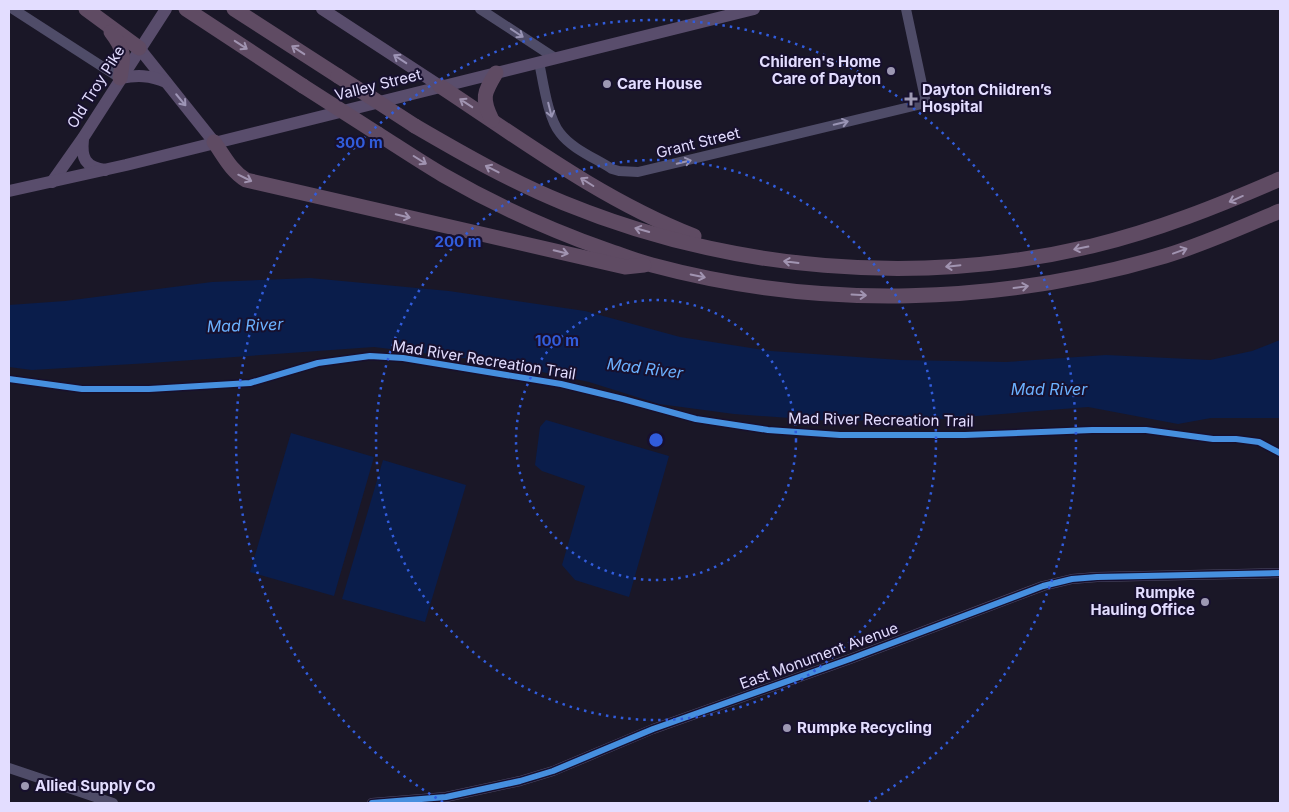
<svg xmlns="http://www.w3.org/2000/svg" width="1289" height="812" font-family="Inter,sans-serif">
  <style>
    .water { fill: #0a1d4b }
    .lines { fill: none; stroke-linecap: round; stroke-linejoin: round }
    .minor { stroke: #4f4c68; stroke-width: 10 }
    .major { stroke: #594d6c; stroke-width: 12 }
    .highway { stroke: #5f4b63; stroke-width: 15 }
    .highway-bridge { stroke: #5f4b63; stroke-width: 15 }
    .cycleway-casing { stroke: #17102e; stroke-width: 9 }
    .cycleway { stroke: #468fdf; stroke-width: 6 }
    .oneway { stroke: #9994b4 }
    .oneway2 { stroke: #a194b1 }
    .oneway3 { stroke: #9e95b6 }
    .ring { fill: none; stroke: #315cdc; stroke-width: 2.5; stroke-dasharray: 2.5 5 }
    .poi-dot { fill: #9d98b3; stroke: #17102e; stroke-width: 2 }
    .labels { text-anchor: middle; stroke-width: 4; stroke-linejoin: round; paint-order: stroke }
    .poi-label { font-size: 15px; font-weight: bold; fill: #e3ddff; stroke: #17102e; text-anchor: start }
    .street-label { font-size: 15px; fill: #e3ddff; stroke: #17102e }
    .water-label { font-size: 16px; font-style: italic; fill: #6bb1ff; stroke: #17102e }
    .centre { fill: #315cdc; stroke: #17102e; stroke-width: 2.5 }
    .ring-label { font-size: 15px; text-anchor: middle; font-weight: bold; fill: #315cdc; stroke: #17102e; stroke-width: 4; stroke-linejoin: round; paint-order: stroke }
  </style>
  <rect width="100%" height="100%" fill="#1a1727"/>
  <!-- water -->
  <g class="water">
    <polygon points="310,278 449,291 585,311 680,337 771,351 900,360 1006,362 1106,355 1210,360 1252,351 1280,340 1280,418 1211,418 1178,424 1088,407 939,419 832,421 734,414 659,404 589,382 495,362 374,347 150,363 32,370 9,367 9,305 65,301 212,282"/>
    <polygon points="546,420 669,456 629,597 575,580 562,565 585,486 542,471 535,465 540,427"/>
    <polygon points="291,433 374,457 334,596 250,572"/>
    <polygon points="383,460 466,485 425,622 342,599"/>
  </g>
  <g class="lines">
    <!-- minor -->
    <g class="minor">
      <polyline points="13,9 120,78"/>
      <polyline points="480,9 555,58"/>
      <path d="M539,62C543,81 548,119 560,133C572,149 595,158 612,169L619,171L638,172L926,103L906,9"/>
      <polyline points="9,768 113,803"/>
      <polyline points="372,803 446,797 520,781 553,771 653,729 850,659 1043,586 1072,579 1097,577 1280,573"/>
    </g>
    <!-- major -->
    <g class="major">
      <polyline points="322,9 440,86"/>
      <polyline points="139,48 214,142"/>
      <path d="M120,78C137,75 150,75 166,82"/>
      <path d="M83,139C81,158 85,167 105,170"/>
      <polyline points="52,182 83,138 166,9"/>
      <polyline points="9,191 126,165 754,9"/>
    </g>
    <!-- highway -->
    <g class="highway">
      <polyline points="86,9 139,48"/>
      <polyline points="186,9 303,86"/>
      <polyline points="234,9 338,76"/>
      <path d="M111,32C125,50 124,57 120,78"/>
      <path d="M440,86C522,140 602,200 694,236"/>
      <path d="M492,120C481,98 484,93 496,73"/>
      <path d="M415,126C463,154 512,182 564,203C730,271 917,287 1092,246C1158,230 1218,206 1280,179"/>
      <path d="M378,134C400,148 421,162 443,175C495,205 550,230 607,250C622,255 637,261 652,265C819,310 999,305 1165,256C1205,244 1242,227 1280,211"/>
      <path d="M214,142C224,156 231,171 246,180L625,267L644,265"/>
    </g>
    <!-- highway-bridge -->
    <g class="highway-bridge">
      <polyline points="338,76 415,126"/>
      <polyline points="303,86 378,134"/>
    </g>
    <defs>
      <g id="cycleway">
        <polyline points="9,379 82,389 149,389 250,383 318,363 370,356 403,358 561,384 623,399 696,419 768,430 840,435 965,435 1092,430 1146,430 1213,439 1236,439 1259,442 1280,453"/>
        <polyline points="372,803 446,797 520,781 553,771 653,729 850,659 1043,586 1072,579 1097,577 1280,573"/>
      </g>
    </defs>
    <!-- cycleway casing -->
    <use href="#cycleway" class="cycleway-casing"/>
    <!-- cycleway -->
    <use href="#cycleway" class="cycleway"/>
  </g>
  <!-- one-way arrows -->
  <defs><path id="oneway-shaft" d="M-6 0H5M1.5-3L5.5 0L1.5 3" fill="none" stroke-width="1.6" stroke-linecap="round" stroke-linejoin="round" transform="scale(1.25)"/></defs>
  <g class="oneway">
    <use href="#oneway-shaft" transform="translate(517 33) rotate(34)"/>
    <use href="#oneway-shaft" transform="translate(550 110) rotate(76)"/>
    <use href="#oneway-shaft" transform="translate(841 123) rotate(-13)"/>
    <use href="#oneway-shaft" transform="translate(684 162) rotate(-14)"/>
  </g>
  <g class="oneway2">
    <use href="#oneway-shaft" transform="translate(241 45) rotate(33)"/>
    <use href="#oneway-shaft" transform="translate(298 50) rotate(-147)"/>
    <use href="#oneway-shaft" transform="translate(466 103) rotate(-147)"/>
    <use href="#oneway-shaft" transform="translate(420 160) rotate(32)"/>
    <use href="#oneway-shaft" transform="translate(492 169) rotate(-153)"/>
    <use href="#oneway-shaft" transform="translate(245 178) rotate(26)"/>
    <use href="#oneway-shaft" transform="translate(587 182) rotate(-148)"/>
    <use href="#oneway-shaft" transform="translate(1236 199) rotate(156)"/>
    <use href="#oneway-shaft" transform="translate(403 216) rotate(13)"/>
    <use href="#oneway-shaft" transform="translate(642 230) rotate(-164)"/>
    <use href="#oneway-shaft" transform="translate(1081 248) rotate(169)"/>
    <use href="#oneway-shaft" transform="translate(1180 251) rotate(-20)"/>
    <use href="#oneway-shaft" transform="translate(561 252) rotate(13)"/>
    <use href="#oneway-shaft" transform="translate(791 262) rotate(-173)"/>
    <use href="#oneway-shaft" transform="translate(953 266) rotate(174)"/>
    <use href="#oneway-shaft" transform="translate(698 276) rotate(12)"/>
    <use href="#oneway-shaft" transform="translate(1021 287) rotate(-8)"/>
    <use href="#oneway-shaft" transform="translate(859 295) rotate(3)"/>
  </g>
  <g class="oneway3">
    <use href="#oneway-shaft" transform="translate(400 59) rotate(-147)"/>
    <use href="#oneway-shaft" transform="translate(181 100) rotate(50)"/>
  </g>
  <!-- distance rings -->
  <g class="ring">
    <circle cx="656" cy="440" r="140"/>
    <circle cx="656" cy="440" r="280"/>
    <path d="M443 802A420 420 0 1 1 869 802"/>
  </g>
  <!-- markers -->
  <g class="poi-dot">
    <circle cx="891" cy="71" r="5"/>
    <circle cx="607" cy="84" r="5"/>
    <path d="M908.5 91.5h5v5h5v5h-5v5h-5v-5h-5v-5h5z"/>
    <circle cx="1205" cy="602" r="5"/>
    <circle cx="787" cy="728" r="5"/>
    <circle cx="25" cy="786" r="5"/>
  </g>
  <g class="labels">
    <!-- poi labels -->
    <g class="poi-label">
      <text x="881" y="67" text-anchor="end">Children's Home<tspan x="881" dy="17">Care of Dayton</tspan></text>
      <text x="617" y="89">Care House</text>
      <text x="922" y="95">Dayton Children’s<tspan x="922" dy="17">Hospital</tspan></text>
      <text x="1195" y="598" text-anchor="end">Rumpke<tspan x="1195" dy="17">Hauling Office</tspan></text>
      <text x="797" y="733">Rumpke Recycling</text>
      <text x="35" y="791">Allied Supply Co</text>
    </g>
    <!-- street labels -->
    <g class="street-label">
      <text transform="translate(378 85) rotate(-14)" y="5">Valley Street</text>
      <text transform="translate(96 87) rotate(-58)" y="5">Old Troy Pike</text>
      <text transform="translate(698 143) rotate(-14)" y="5">Grant Street</text>
      <text transform="translate(484 360) rotate(9)" y="5">Mad River Recreation Trail</text>
      <text transform="translate(881 420) rotate(1)" y="5">Mad River Recreation Trail</text>
      <text transform="translate(819 656) rotate(-20)" y="5">East Monument Avenue</text>
    </g>
    <!-- water labels -->
    <g class="water-label">
      <text transform="translate(245 325) rotate(-2)" y="6">Mad River</text>
      <text transform="translate(645 368) rotate(7)" y="6">Mad River</text>
      <text x="1049" y="395">Mad River</text>
    </g>
  </g>
  <circle cx="656" cy="440" r="8" class="centre"/>
  <g class="ring-label">
    <text x="359" y="148">300 m</text>
    <text x="458" y="247">200 m</text>
    <text x="557" y="346">100 m</text>
  </g>
  <!-- border -->
  <rect width="1289" height="812" fill="none" stroke="#e3ddff" stroke-width="20"/>
</svg>
